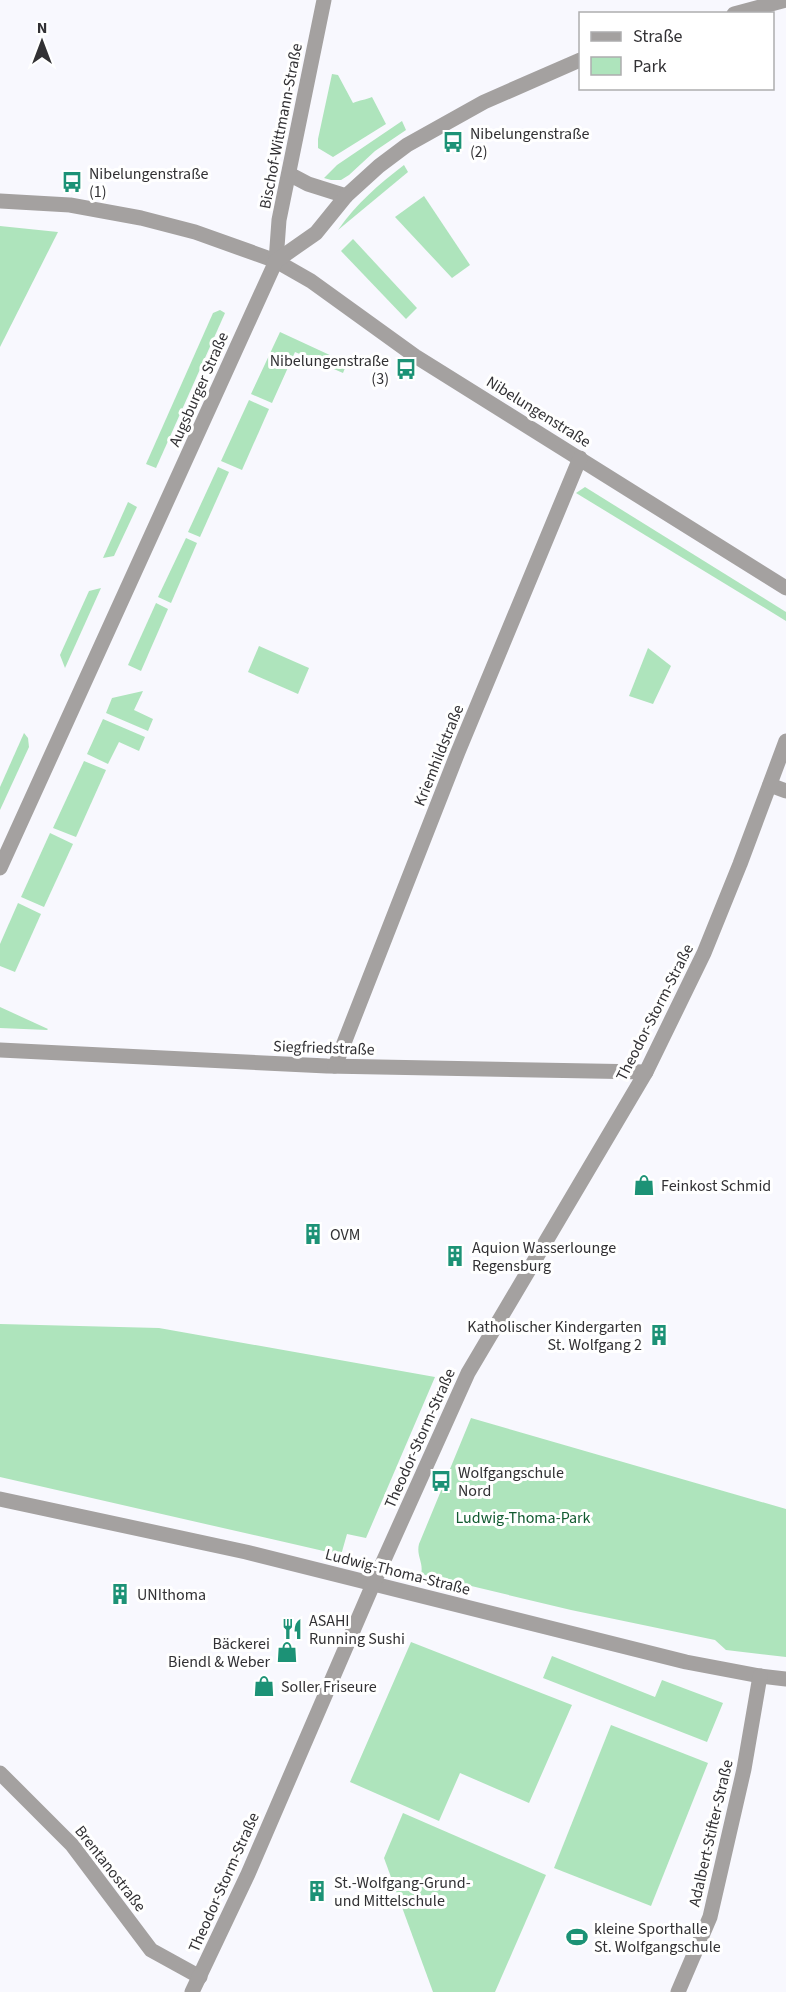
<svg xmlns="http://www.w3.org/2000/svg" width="786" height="1992" font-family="'Source Sans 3',sans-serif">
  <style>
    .green { fill: #aee4bc }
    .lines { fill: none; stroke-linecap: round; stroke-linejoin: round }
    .minor { stroke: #a4a1a0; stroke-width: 15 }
    .labels { text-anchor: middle; stroke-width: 6; stroke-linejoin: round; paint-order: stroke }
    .street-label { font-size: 16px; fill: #323134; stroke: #fff }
    .poi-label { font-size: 16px; fill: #323134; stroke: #fff; text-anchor: start }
    .park-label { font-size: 16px; fill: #115a30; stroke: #fff }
  </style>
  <rect width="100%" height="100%" fill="#f8f8fe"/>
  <!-- green -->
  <g class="green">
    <path d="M332,74L338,75L353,103C360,100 365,100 372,97L386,124L333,157L318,148V139Z"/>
    <polygon points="402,121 406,130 375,151 349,175 341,180 331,180 324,178 337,165"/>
    <path d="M404,165L408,172L338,230C356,204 379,184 404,165Z"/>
    <polygon points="424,196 470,265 452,278 395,217"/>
    <polygon points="0,226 58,232 0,347"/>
    <polygon points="353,239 417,308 406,319 341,251"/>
    <polygon points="220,310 225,313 156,468 146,464 213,313"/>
    <polygon points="280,332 347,363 343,373 295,352 272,403 251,394"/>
    <polygon points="249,400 269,409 242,470 221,461"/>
    <polygon points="218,467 229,472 200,537 188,532"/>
    <polygon points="585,487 786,612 786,621 576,493"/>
    <polygon points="128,502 137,507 114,556 103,558"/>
    <polygon points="186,538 197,543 171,603 158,597"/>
    <polygon points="101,588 65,668 60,655 89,591"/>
    <polygon points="156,603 168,609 141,671 128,665"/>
    <polygon points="259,646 309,668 298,694 248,672"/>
    <polygon points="648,648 671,666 653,704 629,696"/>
    <polygon points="143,691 134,710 153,719 148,731 106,713 112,698"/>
    <polygon points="103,719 145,737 139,751 119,742 108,764 87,754"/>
    <polygon points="24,733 28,738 29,747 0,810 0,787"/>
    <polygon points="84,761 106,770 76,837 53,828"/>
    <polygon points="50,833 73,844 44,907 21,897"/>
    <polygon points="18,903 41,914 15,972 0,966 0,944"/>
    <polygon points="0,1007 48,1029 47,1030 0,1028"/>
    <polygon points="0,1324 159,1328 435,1377 366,1538 347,1534 341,1555 0,1477"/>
    <path d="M471,1418L786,1509V1657L726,1650L715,1640L571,1610L421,1574C424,1563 416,1556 419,1544Z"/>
    <polygon points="411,1642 572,1705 529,1803 460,1773 439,1821 350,1782"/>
    <polygon points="552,1656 655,1697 662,1680 723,1703 707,1742 543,1678"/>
    <polygon points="611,1725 708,1763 651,1906 554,1868"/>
    <polygon points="403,1813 546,1875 495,1992 433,1992 384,1858"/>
  </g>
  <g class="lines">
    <!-- minor -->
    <g class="minor">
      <polyline points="734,14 786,0"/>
      <polyline points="289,174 308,184 346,196"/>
      <polyline points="0,201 70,205 141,218 195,232 276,261 311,281 415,356 786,588"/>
      <polyline points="276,261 279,220 324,0"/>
      <polyline points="770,785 786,791"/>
      <polyline points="0,868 276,261 316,233 346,196 379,166 407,145 484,102 580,60"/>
      <polyline points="0,1050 327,1066 646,1072"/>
      <polyline points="335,1066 458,752 580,458"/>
      <polyline points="0,1499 246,1552 686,1662 760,1676 786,1679"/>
      <polyline points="0,1773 72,1845 151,1950 200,1977"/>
      <polyline points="192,1992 248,1874 374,1582 468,1373 646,1072 704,953 740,864 786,741"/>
      <polyline points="678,1992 710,1917 744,1769 760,1676"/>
    </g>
  </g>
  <!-- icons -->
  <defs>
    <symbol id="bus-bare" viewBox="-9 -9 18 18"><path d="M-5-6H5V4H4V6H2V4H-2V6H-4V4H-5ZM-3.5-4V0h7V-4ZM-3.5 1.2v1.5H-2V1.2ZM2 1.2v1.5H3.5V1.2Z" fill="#1c9276" stroke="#fff" stroke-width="2.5" paint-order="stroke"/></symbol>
    <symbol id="shop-bare" viewBox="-9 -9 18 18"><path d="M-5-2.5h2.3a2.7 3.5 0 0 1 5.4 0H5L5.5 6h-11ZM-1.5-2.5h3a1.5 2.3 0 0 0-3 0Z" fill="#1c9276" stroke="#fff" stroke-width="2.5" paint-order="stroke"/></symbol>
    <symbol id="building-bare" viewBox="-9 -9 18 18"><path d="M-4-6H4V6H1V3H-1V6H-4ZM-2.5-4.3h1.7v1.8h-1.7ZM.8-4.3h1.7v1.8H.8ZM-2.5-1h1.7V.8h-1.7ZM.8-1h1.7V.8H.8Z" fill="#1c9276" stroke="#fff" stroke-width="2.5" paint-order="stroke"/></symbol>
    <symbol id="restaurant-bare" viewBox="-9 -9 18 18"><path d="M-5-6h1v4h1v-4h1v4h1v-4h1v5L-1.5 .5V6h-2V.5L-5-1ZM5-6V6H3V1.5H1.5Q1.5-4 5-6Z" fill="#1c9276" stroke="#fff" stroke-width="2.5" paint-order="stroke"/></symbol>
    <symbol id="stadium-bare" viewBox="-9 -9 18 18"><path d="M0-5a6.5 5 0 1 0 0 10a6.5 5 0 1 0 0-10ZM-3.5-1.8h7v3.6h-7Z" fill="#1c9276" stroke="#fff" stroke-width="2.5" paint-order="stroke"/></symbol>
  </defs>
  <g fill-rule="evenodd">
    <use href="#bus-bare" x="438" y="127" width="30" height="30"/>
    <use href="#bus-bare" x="57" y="167" width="30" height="30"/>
    <use href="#bus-bare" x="391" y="354" width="30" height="30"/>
    <use href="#shop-bare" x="629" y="1170" width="30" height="30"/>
    <use href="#building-bare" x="298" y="1219" width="30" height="30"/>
    <use href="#building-bare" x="440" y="1241" width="30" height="30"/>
    <use href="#building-bare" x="644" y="1320" width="30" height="30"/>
    <use href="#bus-bare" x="426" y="1466" width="30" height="30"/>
    <use href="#building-bare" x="105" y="1579" width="30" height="30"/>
    <use href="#restaurant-bare" x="277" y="1614" width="30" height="30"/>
    <use href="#shop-bare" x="272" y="1637" width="30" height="30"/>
    <use href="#shop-bare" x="249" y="1671" width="30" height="30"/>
    <use href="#building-bare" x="302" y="1876" width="30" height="30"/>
    <use href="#stadium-bare" x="562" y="1922" width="30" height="30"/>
  </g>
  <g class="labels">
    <!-- street labels -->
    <g class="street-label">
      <text transform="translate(280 126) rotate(-79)" y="6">Bischof-Wittmann-Straße</text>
      <text transform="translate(198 389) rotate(-66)" y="6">Augsburger Straße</text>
      <text transform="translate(539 411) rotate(32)" y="6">Nibelungenstraße</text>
      <text transform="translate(438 755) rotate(-68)" y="6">Kriemhildstraße</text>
      <text transform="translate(654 1012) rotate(-63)" y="6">Theodor-Storm-Straße</text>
      <text transform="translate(324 1047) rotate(2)" y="6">Siegfriedstraße</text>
      <text transform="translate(419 1438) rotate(-66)" y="6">Theodor-Storm-Straße</text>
      <text transform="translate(398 1571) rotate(14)" y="6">Ludwig-Thoma-Straße</text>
      <text transform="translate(710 1833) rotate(-77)" y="6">Adalbert-Stifter-Straße</text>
      <text transform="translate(111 1868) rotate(52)" y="6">Brentanostraße</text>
      <text transform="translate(223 1882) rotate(-66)" y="6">Theodor-Storm-Straße</text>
    </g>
    <!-- poi labels -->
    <g class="poi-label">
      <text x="470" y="139">Nibelungenstraße<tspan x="470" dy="18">(2)</tspan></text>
      <text x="89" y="179">Nibelungenstraße<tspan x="89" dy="18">(1)</tspan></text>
      <text x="389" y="366" text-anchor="end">Nibelungenstraße<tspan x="389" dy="18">(3)</tspan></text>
      <text x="661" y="1191">Feinkost Schmid</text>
      <text x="330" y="1240">OVM</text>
      <text x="472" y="1253">Aquion Wasserlounge<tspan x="472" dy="18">Regensburg</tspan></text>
      <text x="642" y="1332" text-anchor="end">Katholischer Kindergarten<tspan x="642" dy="18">St. Wolfgang 2</tspan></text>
      <text x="458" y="1478">Wolfgangschule<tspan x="458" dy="18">Nord</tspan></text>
      <text x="137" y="1600">UNIthoma</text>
      <text x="309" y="1626">ASAHI<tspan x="309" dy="18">Running Sushi</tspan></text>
      <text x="270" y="1649" text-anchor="end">Bäckerei<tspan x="270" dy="18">Biendl &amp; Weber</tspan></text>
      <text x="281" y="1692">Soller Friseure</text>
      <text x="334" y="1888">St.-Wolfgang-Grund-<tspan x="334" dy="18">und Mittelschule</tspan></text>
      <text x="594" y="1934">kleine Sporthalle<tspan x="594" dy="18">St. Wolfgangschule</tspan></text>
    </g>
    <!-- park labels -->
    <g class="park-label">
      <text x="523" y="1523">Ludwig-Thoma-Park</text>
    </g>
  </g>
  <!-- legend -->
  <rect x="579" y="12" width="195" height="78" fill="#ffffff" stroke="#adadae" stroke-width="1.5"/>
  <rect x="591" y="32" width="30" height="9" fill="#a4a1a0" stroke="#adadae" stroke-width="1.5"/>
  <text x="633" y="42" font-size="18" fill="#323134">Straße</text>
  <rect x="591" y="57" width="30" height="18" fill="#aee4bc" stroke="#adadae" stroke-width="1.5"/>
  <text x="633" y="72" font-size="18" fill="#323134">Park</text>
  <!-- north arrow -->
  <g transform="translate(42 42)" stroke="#ffffff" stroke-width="4.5" paint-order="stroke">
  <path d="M0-4.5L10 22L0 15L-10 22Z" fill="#323134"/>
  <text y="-9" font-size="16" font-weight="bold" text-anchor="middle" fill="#323134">N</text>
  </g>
</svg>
